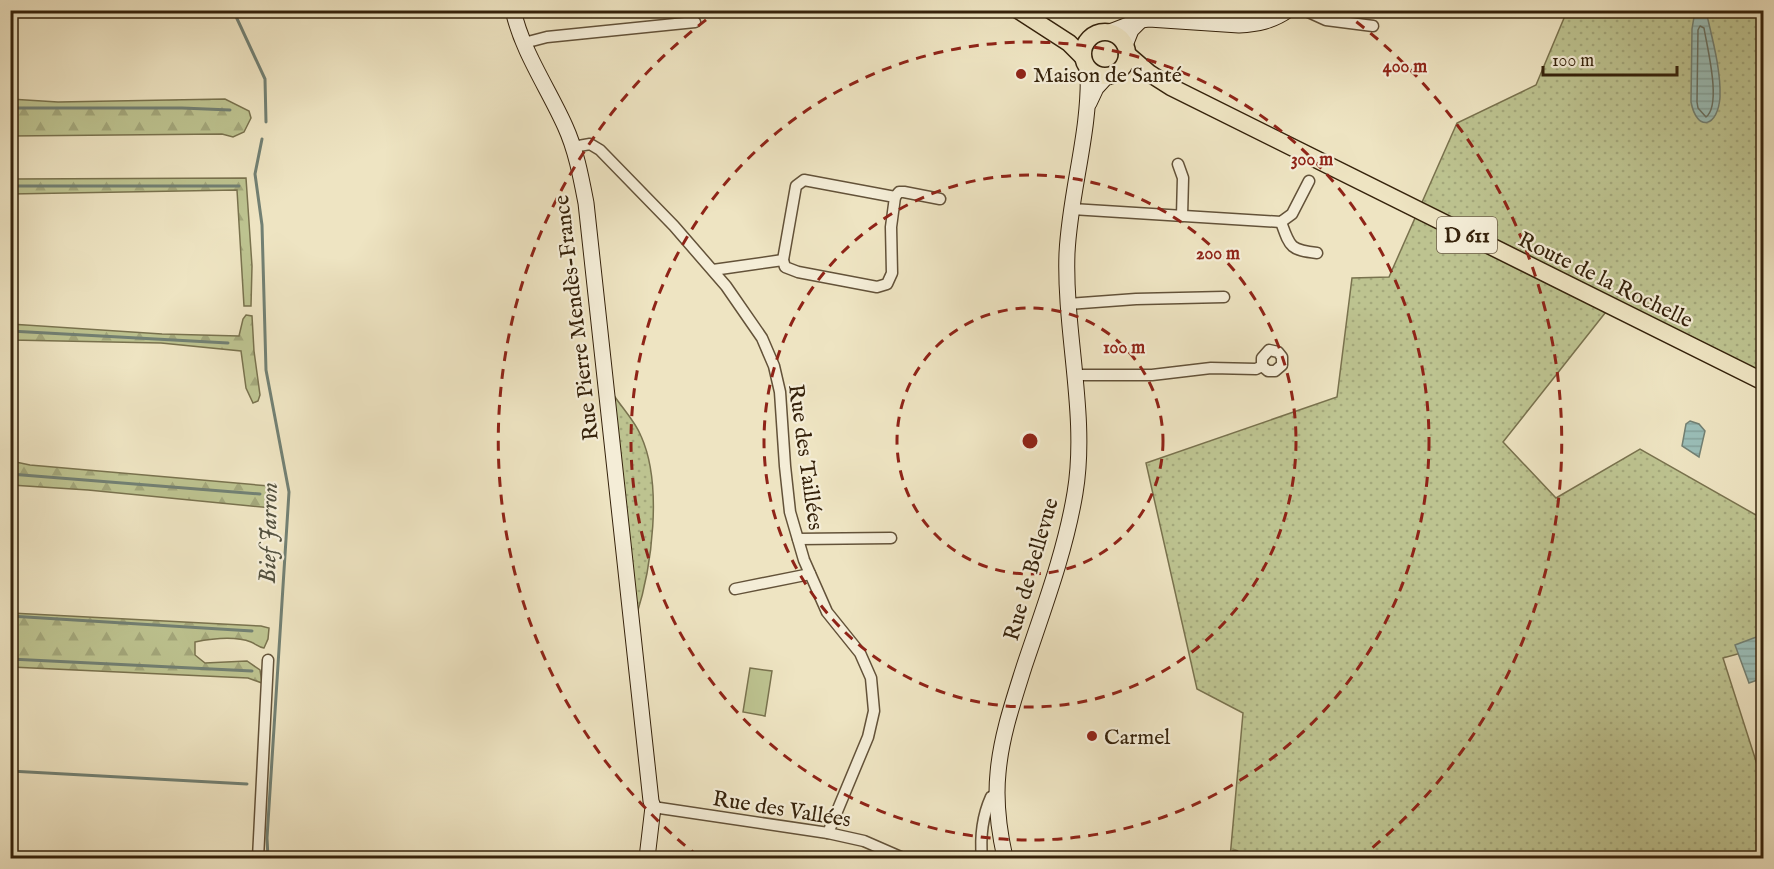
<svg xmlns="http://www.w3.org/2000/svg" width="1774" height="869" font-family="'IM FELL English',serif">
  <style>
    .grass { fill: url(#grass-dots); stroke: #79724e; stroke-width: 1.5 }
    .forest { fill: url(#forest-firs); stroke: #79724e; stroke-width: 1.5 }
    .pitch { fill: #bdc390; stroke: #79724e; stroke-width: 1.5 }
    .water { fill: url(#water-rules); stroke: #728073; stroke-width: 1.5 }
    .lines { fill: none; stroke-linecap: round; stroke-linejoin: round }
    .shore { stroke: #687062; stroke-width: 1.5 }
    .stream { stroke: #728073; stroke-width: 3 }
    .street-casing { stroke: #635239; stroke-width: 13 }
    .secondary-casing { stroke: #35220b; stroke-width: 17 }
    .primary-casing { stroke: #35220b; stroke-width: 19 }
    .street { stroke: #f4edd7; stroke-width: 10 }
    .secondary { stroke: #f4edd7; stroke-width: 15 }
    .primary { stroke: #eee4c2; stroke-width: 16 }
    .ring { fill: none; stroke: #8f2418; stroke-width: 3; stroke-dasharray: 10 8 }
    .poi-dot { fill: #8f2418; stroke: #f4edd7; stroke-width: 2 }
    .labels { text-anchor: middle; stroke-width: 4.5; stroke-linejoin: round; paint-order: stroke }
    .shield { fill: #f4edd7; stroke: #6e5f48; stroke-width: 1.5 }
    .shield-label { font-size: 21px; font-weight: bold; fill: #35220b }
    .poi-label { font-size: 22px; fill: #35220b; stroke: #f4edd7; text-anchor: start }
    .street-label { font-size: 22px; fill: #35220b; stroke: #f4edd7 }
    .water-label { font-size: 24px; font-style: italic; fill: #53513f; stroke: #f4edd7 }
    .centre { fill: #8f2418; stroke: #f4edd7; stroke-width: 3 }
    .ring-label { font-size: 18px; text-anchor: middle; font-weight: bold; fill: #8f2418; stroke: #f4edd7; stroke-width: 4.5; stroke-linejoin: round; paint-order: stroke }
  </style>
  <defs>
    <pattern id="grass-dots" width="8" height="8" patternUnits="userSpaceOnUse" patternTransform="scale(1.5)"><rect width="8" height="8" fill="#bdc390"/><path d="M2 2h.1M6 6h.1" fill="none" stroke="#a3a77b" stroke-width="1.8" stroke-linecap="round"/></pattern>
    <pattern id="forest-firs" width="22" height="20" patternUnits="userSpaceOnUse" patternTransform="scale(1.5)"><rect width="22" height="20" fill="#bdc390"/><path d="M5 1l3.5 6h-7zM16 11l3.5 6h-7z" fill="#a3a77b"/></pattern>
    <pattern id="water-rules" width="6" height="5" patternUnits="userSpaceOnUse" patternTransform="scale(1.5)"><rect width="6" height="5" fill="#9abeb8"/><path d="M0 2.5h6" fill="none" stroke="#85a39d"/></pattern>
  </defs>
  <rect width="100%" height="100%" fill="#eee4c2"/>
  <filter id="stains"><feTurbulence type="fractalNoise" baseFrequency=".00333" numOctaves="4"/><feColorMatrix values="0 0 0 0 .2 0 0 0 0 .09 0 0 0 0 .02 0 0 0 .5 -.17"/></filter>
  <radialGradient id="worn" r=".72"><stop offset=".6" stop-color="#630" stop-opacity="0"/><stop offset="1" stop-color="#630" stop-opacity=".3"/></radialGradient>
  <!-- grass -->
  <g class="grass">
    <polygon points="1567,11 1763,11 1763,375 1613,303 1503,442 1556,498 1640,449 1763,519 1763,647 1723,658 1763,783 1763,858 1230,858 1243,713 1197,689 1146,463 1337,397 1352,278 1389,277 1457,123 1536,85"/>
    <path d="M613,394C622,408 635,421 641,436C663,485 652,567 636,617Z"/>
  </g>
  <!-- forest -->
  <g class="forest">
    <polygon points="10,99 58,102 225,99 249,111 251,118 244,132 233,137 222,134 11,136"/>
    <polygon points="246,178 252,266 251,306 244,306 237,190 11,194 11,179"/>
    <polygon points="246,315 252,316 254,351 260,395 258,401 253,403 246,388 241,351 161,343 11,340 11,324 162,334 239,336 243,319"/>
    <polygon points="11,461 30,465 269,486 272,490 272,508 88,490 11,485"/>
    <path d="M11,613L261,626L269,628L268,639L264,648C258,647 256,644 251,642C235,636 210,639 195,642V655L205,663L247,661L260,670L262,683L248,678L11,667Z"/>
  </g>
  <!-- pitch -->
  <polygon class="pitch" points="750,668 772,671 765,716 743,712"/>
  <!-- water -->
  <g class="water">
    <path d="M1695,11H1706C1712,38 1721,69 1720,97C1718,127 1697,133 1691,102L1692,29Z"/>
    <polygon points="1690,421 1699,424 1705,431 1699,457 1682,446 1686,424"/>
    <polygon points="1759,636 1763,649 1763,678 1749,683 1735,645"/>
  </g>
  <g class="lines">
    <!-- shore -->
    <path class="shore" d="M1700,26L1704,28C1707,47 1722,105 1706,117L1698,108L1697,102L1698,30Z"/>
    <!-- stream -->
    <g class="stream">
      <polyline points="233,10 265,79 266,122"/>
      <polyline points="10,108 182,108 230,110"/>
      <polyline points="262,139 255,174 262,225 266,370 289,492 267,838 268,858"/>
      <polyline points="10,186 239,186"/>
      <polyline points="10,331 228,343"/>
      <polyline points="10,474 260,494"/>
      <polyline points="10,616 252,631"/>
      <polyline points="10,659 252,671"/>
      <polyline points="10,771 247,784"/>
    </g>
    <defs>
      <g id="street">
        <polyline points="1304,10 1326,20 1373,26"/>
        <polyline points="524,43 547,37 695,22"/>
        <polyline points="573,147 590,144 600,150 674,226 726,286 762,338 774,366 780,392 785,466 790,512 804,560 827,612 860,653 871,678 874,711 868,737 828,833"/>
        <polyline points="1178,164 1183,178 1182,216"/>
        <polygon points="804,180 895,197 891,227 892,273 887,284 877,287 798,272 785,267 783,260 796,186"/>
        <polyline points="895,197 899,192 904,192 940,199"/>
        <polyline points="1072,209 1281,222 1292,214 1309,181"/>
        <path d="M1281,222C1290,247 1290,250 1317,253"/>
        <polyline points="713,270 783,260"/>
        <polyline points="1068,304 1136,299 1224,297"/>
        <polyline points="1074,375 1152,375 1211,368 1256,369 1262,366 1268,371 1275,371 1282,365 1282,357 1278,352 1269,350 1262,358 1262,366"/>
        <polyline points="798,539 891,538"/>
        <polyline points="735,589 810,574"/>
        <polyline points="653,807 828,833 864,841 903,858"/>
        <polyline points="258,858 268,660"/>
        <path d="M982,858C980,837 982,817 991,797L997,795"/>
        <polyline points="1235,858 1235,856"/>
      </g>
      <g id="secondary">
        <path d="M513,10C522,51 548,88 565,126C576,150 581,177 586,203L651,801L653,807L647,858"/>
        <path d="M1110,32L1141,20L1149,19L1239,25C1257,24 1273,21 1288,10"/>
        <polyline points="1125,45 1131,30 1139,22"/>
        <polyline points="1089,103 1096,88 1107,76"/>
        <path d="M1005,858C999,831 995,802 998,773C1001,737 1013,702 1024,667C1043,610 1065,553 1075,493C1088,416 1064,331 1067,253C1070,191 1091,130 1088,68"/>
      </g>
      <g id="primary">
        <polyline points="1018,10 1069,43 1083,57"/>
        <circle cx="1105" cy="54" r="22"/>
        <polyline points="1127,54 1149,73 1171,87 1764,382"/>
      </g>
    </defs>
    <!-- street casing -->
    <use href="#street" class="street-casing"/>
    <!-- secondary casing -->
    <use href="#secondary" class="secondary-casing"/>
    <!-- primary casing -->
    <use href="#primary" class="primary-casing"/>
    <!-- street -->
    <use href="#street" class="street"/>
    <!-- secondary -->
    <use href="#secondary" class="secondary"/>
    <!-- primary -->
    <use href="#primary" class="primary"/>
  </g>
  <!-- distance rings -->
  <g class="ring">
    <circle cx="1030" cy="441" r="133"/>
    <circle cx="1030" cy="441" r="266"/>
    <circle cx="1030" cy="441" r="399"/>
    <path d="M699 857A531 531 0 0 1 718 11M1342 11A531 531 0 0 1 1361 857"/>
  </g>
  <!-- markers -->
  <g class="poi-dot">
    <circle cx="1021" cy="74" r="6"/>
    <circle cx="1092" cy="736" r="6"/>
  </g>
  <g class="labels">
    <!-- shield labels -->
    <rect class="shield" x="1437" y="217" width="60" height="36" rx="4.5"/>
    <g class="shield-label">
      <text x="1467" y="242">D 611</text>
    </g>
    <!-- poi labels -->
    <g class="poi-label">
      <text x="1033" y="82">Maison de Santé</text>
      <text x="1104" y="744">Carmel</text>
    </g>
    <!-- street labels -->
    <g class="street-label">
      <text transform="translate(1606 279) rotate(26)" y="8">Route de la Rochelle</text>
      <text transform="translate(575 318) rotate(-97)" y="8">Rue Pierre Mendès-France</text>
      <text transform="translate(807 457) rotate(82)" y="8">Rue des Taillées</text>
      <text transform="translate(1030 569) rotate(-74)" y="8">Rue de Bellevue</text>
      <text transform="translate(782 808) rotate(9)" y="8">Rue des Vallées</text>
    </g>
    <!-- water labels -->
    <g class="water-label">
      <text transform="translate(268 533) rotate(-89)" y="8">Bief Jarron</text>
    </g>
  </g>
  <circle cx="1030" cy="441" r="9" class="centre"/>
  <g class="ring-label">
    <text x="1405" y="72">400 m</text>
    <text x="1312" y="165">300 m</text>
    <text x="1218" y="259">200 m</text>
    <text x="1124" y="353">100 m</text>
  </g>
  <!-- margin -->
  <rect width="1774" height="869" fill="none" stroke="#eee4c2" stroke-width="36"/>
  <rect x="12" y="12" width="1750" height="845" fill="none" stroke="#35220b" stroke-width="3"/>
  <rect x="18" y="18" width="1738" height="833" fill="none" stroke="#35220b" stroke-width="1.5"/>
  <!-- scale -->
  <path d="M1543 66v9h134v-9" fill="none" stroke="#35220b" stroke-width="3"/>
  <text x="1552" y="66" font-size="18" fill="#35220b" stroke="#f4edd7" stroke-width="4.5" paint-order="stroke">100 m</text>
  <rect width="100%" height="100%" filter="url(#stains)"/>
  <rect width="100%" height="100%" fill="url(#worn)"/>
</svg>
